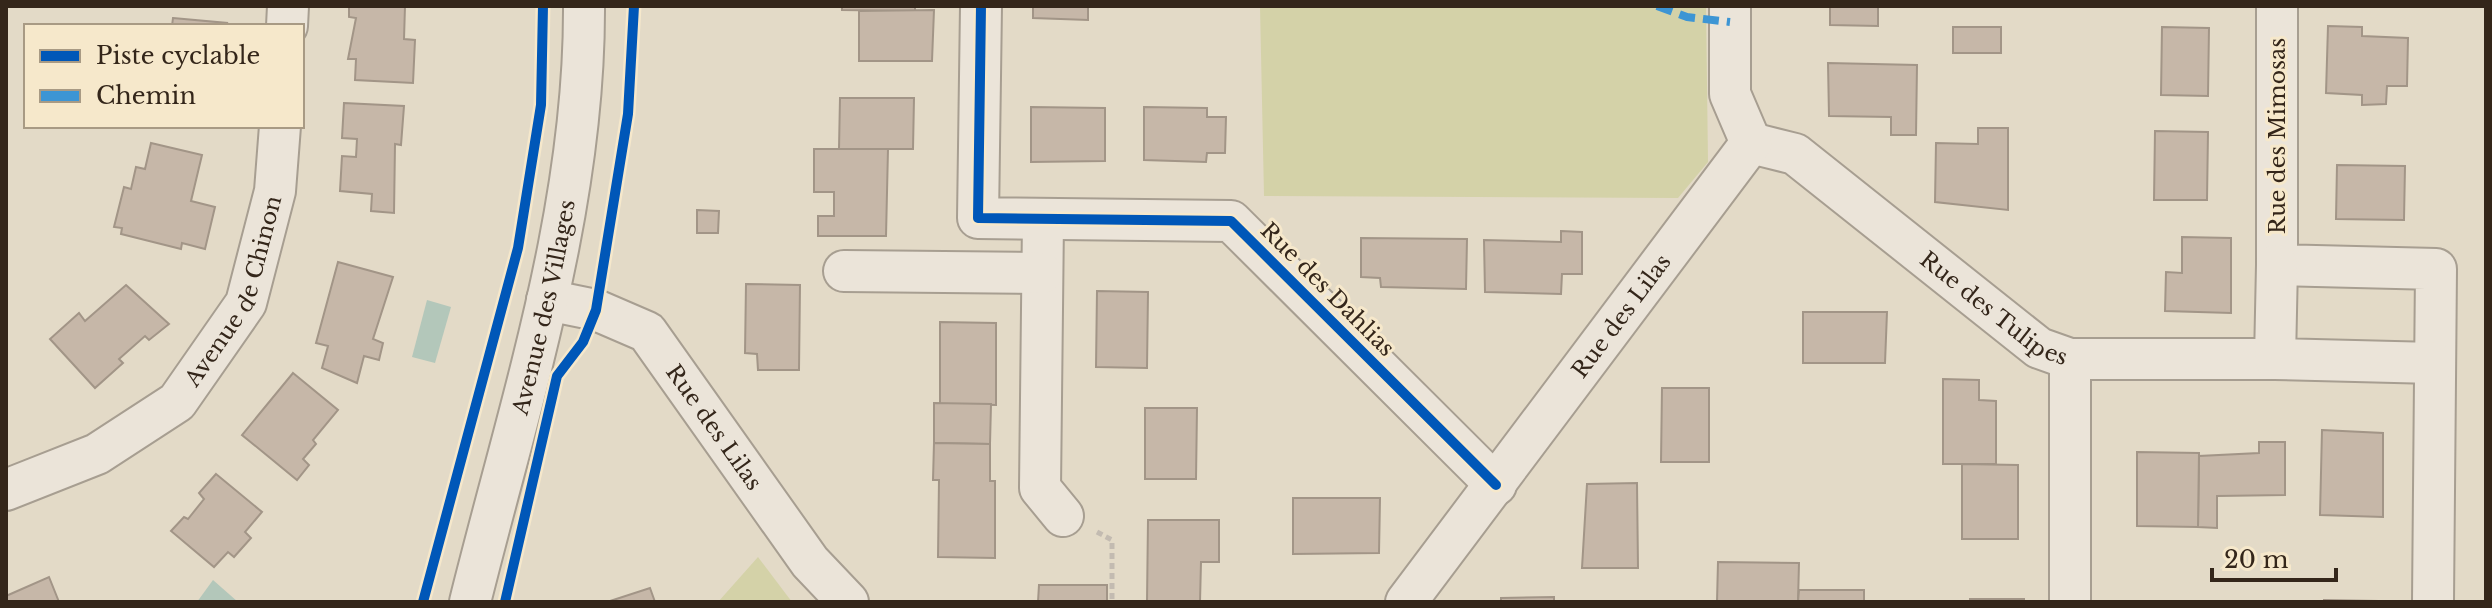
<svg xmlns="http://www.w3.org/2000/svg" width="2492" height="608" font-family="'Libre Baskerville',serif">
  <style>
    .green { fill: #d4d2a8 }
    .water { fill: #b3c7ba }
    .building { fill: #c6b7a8; stroke: #a29587; stroke-width: 2 }
    .lines { fill: none; stroke-linecap: round; stroke-linejoin: round }
    .minor-casing { stroke: #a79e91; stroke-width: 44 }
    .path { stroke: #c3bbb1; stroke-width: 5; stroke-dasharray: 6 4; stroke-linecap: butt }
    .minor { stroke: #ebe4d9; stroke-width: 40 }
    .quiet { stroke: #3d95d4; stroke-width: 8; stroke-dasharray: 16 8; stroke-linecap: butt }
    .cycleway-casing { stroke: #f6e8cb; stroke-width: 15 }
    .cycleway { stroke: #0057b8; stroke-width: 10 }
    .labels { text-anchor: middle; stroke-width: 6; stroke-linejoin: round; paint-order: stroke }
    .street-label { font-size: 22px; fill: #34261a; stroke: #f6e8cb }
  </style>
  <rect width="100%" height="100%" fill="#e3dac7"/>
  <!-- green -->
  <g class="green">
    <polygon points="1260,6 1706,6 1708,162 1678,198 1264,196"/>
    <polygon points="758,557 792,602 718,602"/>
  </g>
  <!-- water -->
  <g class="water">
    <polygon points="427,300 451,307 435,363 412,357"/>
    <polygon points="213,580 238,602 197,602"/>
  </g>
  <!-- building -->
  <g class="building">
    <polygon points="349,6 405,6 404,39 415,40 413,83 355,80 356,59 348,59 356,18 349,17"/>
    <polygon points="842,6 915,6 915,11 842,10"/>
    <polygon points="1033,6 1088,6 1088,20 1033,18"/>
    <polygon points="1830,6 1878,6 1878,26 1830,25"/>
    <polygon points="934,10 932,61 859,61 859,11"/>
    <polygon points="173,18 227,23 226,26 172,26"/>
    <polygon points="2328,26 2362,27 2362,36 2408,38 2407,86 2387,86 2386,104 2362,105 2362,95 2326,93"/>
    <rect x="1953" y="27" width="48" height="26"/>
    <polygon points="2162,27 2209,28 2208,96 2161,95"/>
    <polygon points="1828,63 1917,65 1916,135 1891,135 1891,117 1829,116"/>
    <polygon points="840,98 914,98 913,149 839,149"/>
    <polygon points="344,103 404,106 401,145 395,144 394,213 371,211 372,194 340,191 342,156 356,157 357,139 342,138"/>
    <polygon points="1031,107 1105,108 1105,161 1031,162"/>
    <polygon points="1144,107 1207,108 1207,117 1226,117 1225,153 1207,153 1206,162 1144,160"/>
    <polygon points="1978,128 2008,128 2008,210 1935,202 1936,143 1978,144"/>
    <polygon points="2155,131 2208,132 2207,200 2154,200"/>
    <polygon points="151,143 202,155 191,201 215,207 205,249 182,243 181,249 121,234 122,228 114,227 124,187 131,189 136,167 145,169"/>
    <polygon points="814,149 888,149 886,236 818,236 818,216 834,216 834,192 814,192"/>
    <polygon points="2337,165 2405,166 2404,220 2336,219"/>
    <polygon points="697,210 719,211 718,233 697,233"/>
    <polygon points="1561,231 1582,232 1582,274 1562,274 1561,294 1485,292 1484,240 1561,242"/>
    <polygon points="2182,237 2231,238 2231,313 2165,311 2166,272 2182,273"/>
    <polygon points="1361,238 1467,239 1466,289 1381,287 1380,278 1361,277"/>
    <polygon points="338,262 393,277 373,339 383,343 379,360 364,356 357,383 322,368 328,346 316,343"/>
    <polygon points="746,284 800,285 799,370 758,370 757,354 745,353"/>
    <polygon points="126,285 169,324 149,340 145,336 119,359 123,363 95,388 50,339 79,313 85,321"/>
    <polygon points="1097,291 1148,292 1147,368 1096,367"/>
    <polygon points="1803,312 1887,312 1885,363 1803,363"/>
    <polygon points="940,322 996,323 996,405 940,404"/>
    <polygon points="293,373 338,410 313,440 316,444 303,459 309,465 297,480 242,435"/>
    <polygon points="1943,379 1979,380 1979,400 1996,401 1996,464 1943,464"/>
    <polygon points="1662,388 1709,388 1709,462 1661,462"/>
    <polygon points="934,403 991,404 990,444 934,443"/>
    <polygon points="1145,408 1197,408 1196,479 1145,479"/>
    <polygon points="2322,430 2383,433 2383,517 2320,515"/>
    <polygon points="2259,442 2285,442 2285,495 2217,496 2217,528 2198,527 2199,456 2259,453"/>
    <polygon points="934,443 990,444 990,481 995,481 995,558 938,557 939,480 933,480"/>
    <polygon points="2137,452 2199,453 2198,527 2137,526"/>
    <polygon points="1962,464 2018,465 2018,539 1962,539"/>
    <polygon points="216,474 262,512 245,532 251,538 234,557 228,552 214,567 171,531 184,517 188,519 204,499 199,493"/>
    <polygon points="1637,483 1638,568 1582,568 1587,484"/>
    <polygon points="1293,498 1380,498 1379,553 1293,554"/>
    <polygon points="1148,520 1219,520 1219,562 1201,562 1200,602 1147,602"/>
    <polygon points="1718,562 1799,563 1798,602 1717,602"/>
    <polygon points="49,577 59,602 6,602 6,596"/>
    <polygon points="1039,585 1107,585 1107,602 1038,602"/>
    <polygon points="650,588 655,602 607,602"/>
    <polygon points="1799,590 1864,590 1864,602 1798,602"/>
    <polygon points="1554,597 1554,602 1501,602 1501,598"/>
    <rect x="1970" y="599" width="54" height="3"/>
    <polygon points="2324,600 2378,601 2378,602 2324,602"/>
  </g>
  <g class="lines">
    <defs>
      <g id="minor">
        <polyline points="981,6 978,218 1231,221 1496,485"/>
        <polyline points="2277,6 2277,265 2436,269 2433,602"/>
        <polyline points="287,26 288,6"/>
        <path id="s1" d="M1751,143L1795,154L2039,348L2070,359H2275"/>
        <polyline points="1043,220 1040,488 1063,516"/>
        <polyline points="2277,265 2275,359 2434,363"/>
        <polyline points="844,271 1042,273"/>
        <path id="s2" d="M547,300L596,310L647,332L810,562L848,602"/>
        <polyline points="2070,359 2070,602"/>
        <path id="s3" d="M6,490L97,454L177,402L246,303L275,191L280,126"/>
        <path id="s4" d="M470,602C519,405 585,210 584,6"/>
        <path id="s5" d="M1406,602L1751,143L1730,94V6"/>
      </g>
    </defs>
    <!-- minor casing -->
    <use href="#minor" class="minor-casing"/>
    <!-- path -->
    <polyline class="path" points="1097,532 1112,540 1112,602"/>
    <!-- minor -->
    <use href="#minor" class="minor"/>
    <!-- quiet -->
    <polyline class="quiet" points="1657,6 1687,17 1730,22"/>
    <defs>
      <g id="cycleway">
        <polyline points="981,6 978,218 1231,221 1496,485"/>
        <polyline points="423,602 518,248 541,105 543,6"/>
        <polyline points="505,602 557,376 583,342 596,310 628,114 634,6"/>
      </g>
    </defs>
    <!-- cycleway casing -->
    <use href="#cycleway" class="cycleway-casing"/>
    <!-- cycleway -->
    <use href="#cycleway" class="cycleway"/>
  </g>
  <g class="labels">
    <!-- street labels -->
    <g class="street-label">
      <text transform="translate(2277 136) rotate(-90)" y="8">Rue des Mimosas</text>
      <text transform="translate(1328 289) rotate(45)" y="8">Rue des Dahlias</text>
      <text dy="8" stroke="none"><textPath href="#s3" startOffset="320">Avenue de Chinon</textPath></text>
      <text dy="8" stroke="none"><textPath href="#s1" startOffset="298">Rue des Tulipes</textPath></text>
      <text dy="8" stroke="none"><textPath href="#s4" startOffset="304">Avenue des Villages</textPath></text>
      <text dy="8" stroke="none"><textPath href="#s5" startOffset="358">Rue des Lilas</textPath></text>
      <text dy="8" stroke="none"><textPath href="#s2" startOffset="222">Rue des Lilas</textPath></text>
    </g>
  </g>
  <!-- border -->
  <rect width="2492" height="608" fill="none" stroke="#34261a" stroke-width="16"/>
  <!-- legend -->
  <rect x="24" y="24" width="280" height="104" fill="#f6e8cb" stroke="#a89a84" stroke-width="2"/>
  <rect x="40" y="50" width="40" height="12" fill="#0057b8" stroke="#a89a84" stroke-width="2"/>
  <text x="96" y="64" font-size="24" fill="#34261a">Piste cyclable</text>
  <rect x="40" y="90" width="40" height="12" fill="#3d95d4" stroke="#a89a84" stroke-width="2"/>
  <text x="96" y="104" font-size="24" fill="#34261a">Chemin</text>
  <!-- scale -->
  <path d="M2212 568v12h124v-12" fill="none" stroke="#34261a" stroke-width="4"/>
  <text x="2224" y="568" font-size="24" fill="#34261a" stroke="#f6e8cb" stroke-width="6" paint-order="stroke">20 m</text>
</svg>
